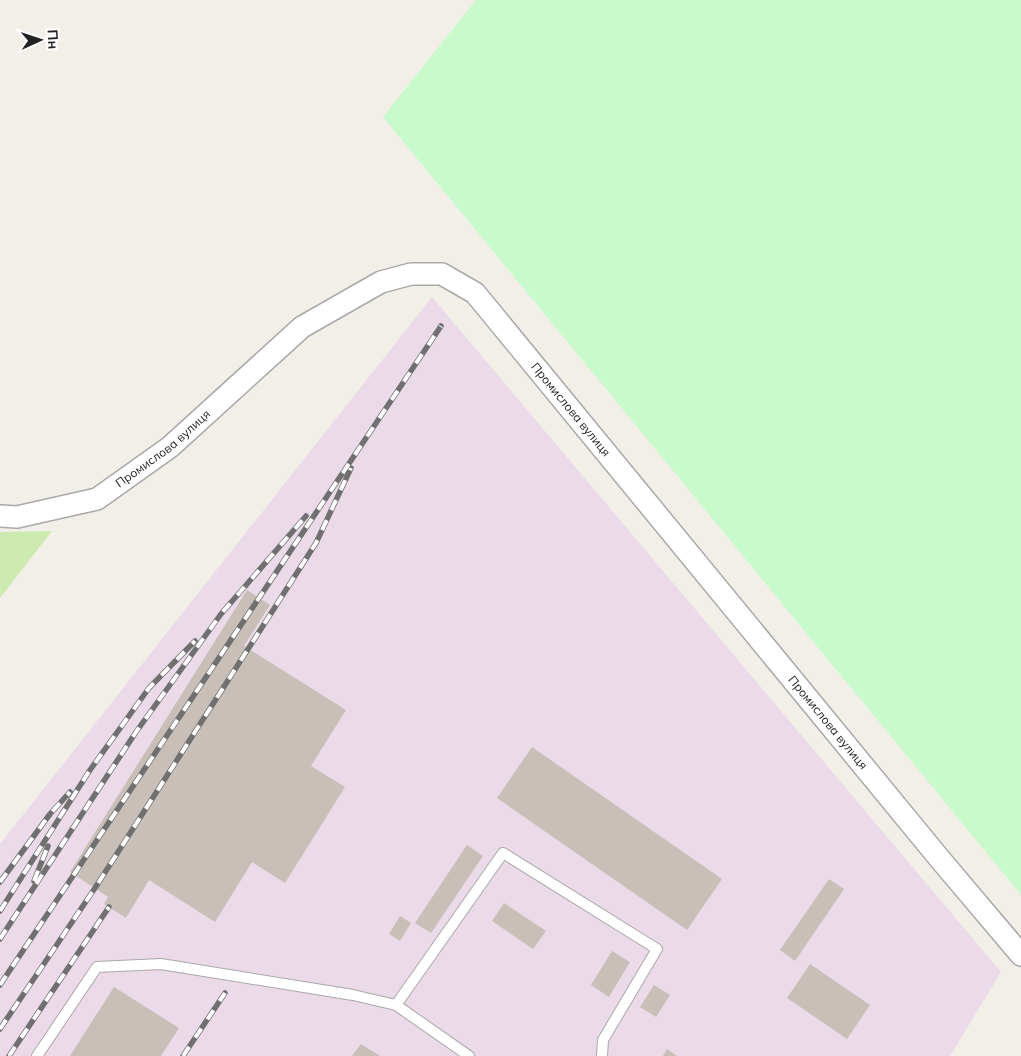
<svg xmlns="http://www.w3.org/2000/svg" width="1021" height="1056" font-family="Mulish,sans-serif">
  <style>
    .industrial { fill: #ebdbe8 }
    .grass { fill: #cdebb0 }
    .park { fill: #c8facc }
    .building { fill: #c7bfb8 }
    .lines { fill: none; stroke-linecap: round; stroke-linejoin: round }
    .lane-casing { stroke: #a9a9a9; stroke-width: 12 }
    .street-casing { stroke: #a9a9a9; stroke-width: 24 }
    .lane { stroke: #fff; stroke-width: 10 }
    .street { stroke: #fff; stroke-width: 21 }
    .rail-casing { stroke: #707070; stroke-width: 5.5 }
    .rail { stroke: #fff; stroke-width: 4; stroke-dasharray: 11; stroke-linecap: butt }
    .labels { text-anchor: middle; stroke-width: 4; stroke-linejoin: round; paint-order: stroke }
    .street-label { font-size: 12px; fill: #222; stroke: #fff }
  </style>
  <rect width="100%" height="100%" fill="#f2efe9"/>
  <!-- industrial -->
  <polygon class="industrial" points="432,297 1001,972 950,1056 0,1056 0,844"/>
  <!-- grass -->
  <polygon class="grass" points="52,531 0,598 0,532"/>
  <!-- park -->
  <polygon class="park" points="476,0 1021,0 1021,895 383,117"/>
  <!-- building -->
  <g class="building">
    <polygon points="247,590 270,605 244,646 346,710 311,766 345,787 285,883 252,862 215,922 149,880 126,918 104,904 108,897 70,872"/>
    <polygon points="532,747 722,879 687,930 497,798"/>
    <polygon points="467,845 483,856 431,933 415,923"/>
    <polygon points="829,879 844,889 795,961 780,950"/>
    <polygon points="504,903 546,931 533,949 492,921"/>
    <polygon points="400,916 411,923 400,941 389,934"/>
    <polygon points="612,951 630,962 609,997 591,985"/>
    <polygon points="810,964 870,1005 847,1039 787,998"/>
    <polygon points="654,985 670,995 656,1017 640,1007"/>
    <polygon points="114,987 179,1028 161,1056 70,1056"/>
    <polygon points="361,1044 380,1056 352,1056"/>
    <polygon points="667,1049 677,1056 663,1056"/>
  </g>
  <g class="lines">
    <defs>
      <g id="lane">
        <polyline points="396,1005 503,853 657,949 603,1040 602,1056"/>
        <polyline points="37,1056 97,967 161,964 353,995 396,1005 469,1056"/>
      </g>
      <g id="street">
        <path id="s1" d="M0,516L17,517L97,499L170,447L302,327L381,282L411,274H442L475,293L939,858L1021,955"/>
      </g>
    </defs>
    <!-- lane casing -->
    <use href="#lane" class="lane-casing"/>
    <!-- street casing -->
    <use href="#street" class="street-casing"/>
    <!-- lane -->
    <use href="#lane" class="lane"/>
    <!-- street -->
    <use href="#street" class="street"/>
    <defs>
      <g id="rail">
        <polyline points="34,881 48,846"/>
        <polyline points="0,882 50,814 70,792"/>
        <polyline points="0,911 90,770 149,688 195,641"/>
        <polyline points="0,939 136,732 221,614 306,516"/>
        <polyline points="0,985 441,326"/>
        <polyline points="0,1029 95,888 316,543 351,468"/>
        <polyline points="9,1056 109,907"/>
        <polyline points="183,1056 225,993"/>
      </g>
    </defs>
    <!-- rail casing -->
    <use href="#rail" class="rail-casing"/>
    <!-- rail -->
    <use href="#rail" class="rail"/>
  </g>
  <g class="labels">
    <!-- street labels -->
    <g class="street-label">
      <text dy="4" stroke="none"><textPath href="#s1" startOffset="709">Промислова вулиця</textPath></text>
      <text dy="4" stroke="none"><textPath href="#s1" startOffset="182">Промислова вулиця</textPath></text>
      <text dy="4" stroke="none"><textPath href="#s1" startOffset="1114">Промислова вулиця</textPath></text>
    </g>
  </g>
  <!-- north arrow -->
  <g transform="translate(40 40) rotate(87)" stroke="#ffffff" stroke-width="4" paint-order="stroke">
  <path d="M0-4L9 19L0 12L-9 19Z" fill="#222222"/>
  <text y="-8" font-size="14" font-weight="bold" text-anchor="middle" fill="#222222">Пн</text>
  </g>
</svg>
